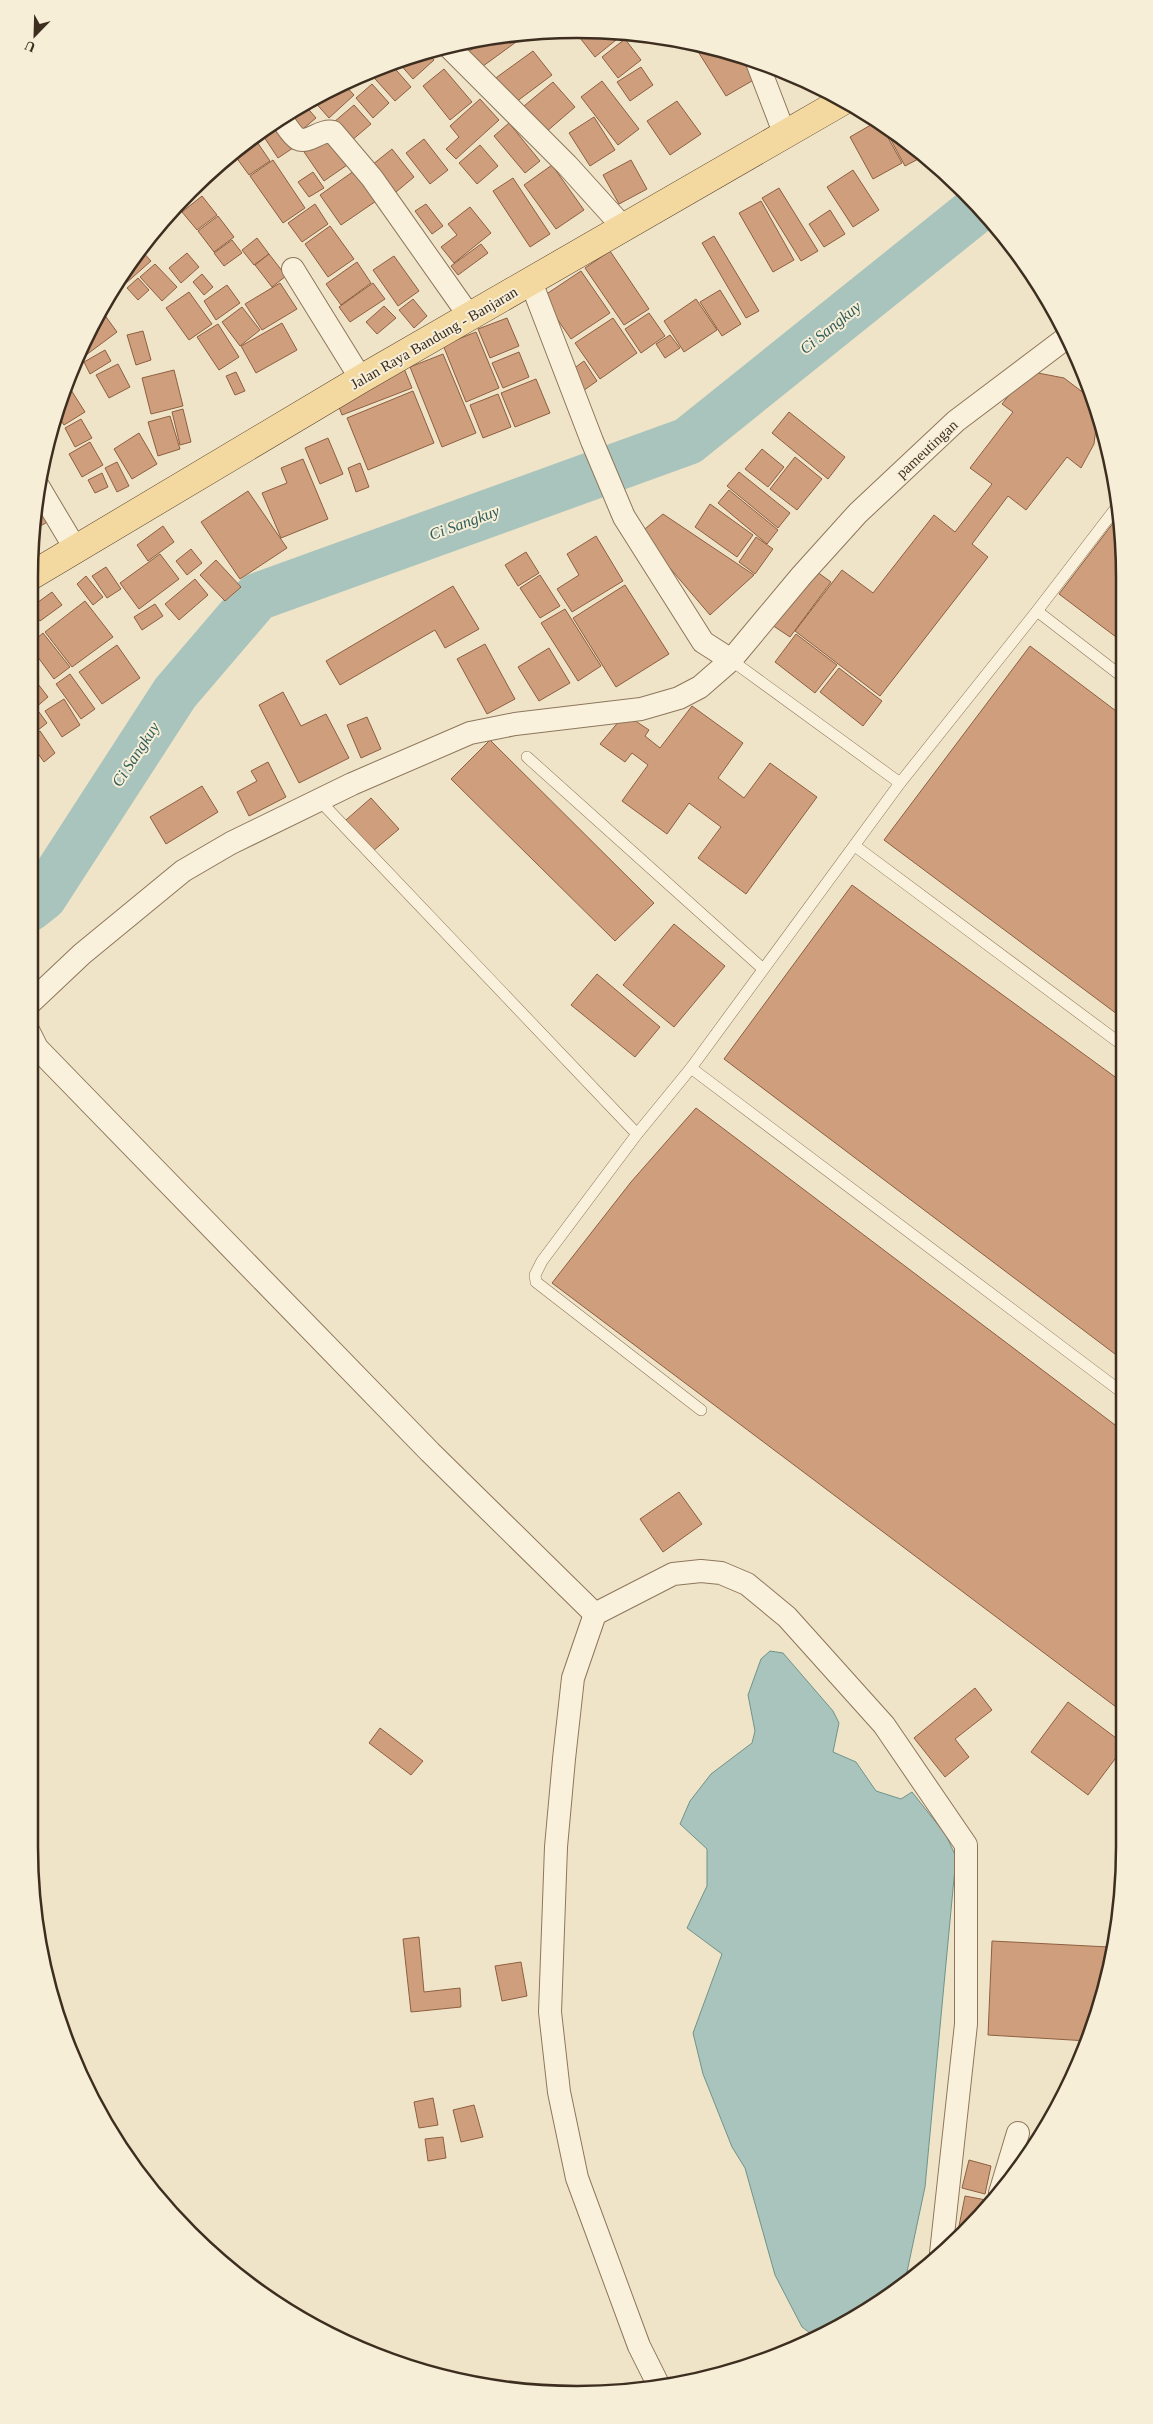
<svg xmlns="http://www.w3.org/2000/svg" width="1153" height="2424" font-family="Georgia,serif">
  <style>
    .water { fill: #a9c4bc; stroke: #6f938a }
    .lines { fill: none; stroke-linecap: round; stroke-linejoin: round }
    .river { stroke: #a9c4bc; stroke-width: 48 }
    .building { fill: #cf9f7d; stroke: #8d5f41 }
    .service-casing { stroke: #8d765c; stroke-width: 12 }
    .minor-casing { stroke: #8d765c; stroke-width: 24 }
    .primary-casing { stroke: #5b4430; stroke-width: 29 }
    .service { stroke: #faf1dc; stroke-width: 11 }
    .minor { stroke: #faf1dc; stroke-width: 22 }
    .primary { stroke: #f3d9a0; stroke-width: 28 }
    .labels { text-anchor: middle; stroke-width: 4; stroke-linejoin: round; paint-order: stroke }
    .street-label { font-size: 15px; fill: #3d2e20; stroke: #f7eed8 }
    .water-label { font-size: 16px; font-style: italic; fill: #2f5d5a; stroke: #f7eed8 }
    .rim { fill: none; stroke: #3d2e20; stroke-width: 2.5 }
  </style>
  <rect width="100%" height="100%" fill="#f0e4c8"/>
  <!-- water -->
  <polygon class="water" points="770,1651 783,1653 833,1711 839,1723 833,1752 856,1762 876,1791 901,1799 912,1792 946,1835 956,1857 925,2187 904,2286 818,2339 802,2327 775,2275 745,2168 732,2147 703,2074 693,2033 722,1954 687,1928 707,1886 707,1849 680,1824 690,1801 711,1774 752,1743 755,1731 748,1695 761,1659"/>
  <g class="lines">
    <!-- river -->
    <polyline class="river" points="29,908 43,897 175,693 257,597 688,441 977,209"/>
  </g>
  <!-- building -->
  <g class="building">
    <polygon points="573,29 610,32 616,40 595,57"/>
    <polygon points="521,34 523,37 479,69 467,53 488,37"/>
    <polygon points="625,39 641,60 618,78 602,57"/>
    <polygon points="692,42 744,58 757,78 726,96"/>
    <polygon points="533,51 552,75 512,105 493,80"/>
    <polygon points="427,52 434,60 413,79 398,62"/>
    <polygon points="390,63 411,87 395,101 367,70"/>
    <polygon points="641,67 653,85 630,101 617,82"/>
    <polygon points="444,69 472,102 450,120 423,86"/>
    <polygon points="602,81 639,129 618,145 581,97"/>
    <polygon points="553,82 575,107 546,132 524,106"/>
    <polygon points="343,83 354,95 329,118 313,100"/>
    <polygon points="372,84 389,103 373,118 356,98"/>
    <polygon points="480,99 499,120 456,159 446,149 459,137 450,126"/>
    <polygon points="677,101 701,134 670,155 647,121"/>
    <polygon points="304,104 316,118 298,133 283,115"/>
    <polygon points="354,105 371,124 351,141 334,122"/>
    <polygon points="594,117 615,150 590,166 569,133"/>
    <polygon points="277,119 296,146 278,158 260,131"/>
    <polygon points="876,122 881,125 902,163 873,179 850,137"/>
    <polygon points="509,123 540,161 525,173 494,136"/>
    <polygon points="884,127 910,142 924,156 905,166"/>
    <polygon points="328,131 350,163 324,181 302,149"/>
    <polygon points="253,136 270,161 249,175 233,153"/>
    <polygon points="424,139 448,170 430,184 406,153"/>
    <polygon points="480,145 498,166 477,184 459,163"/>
    <polygon points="392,149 414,177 390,197 367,169"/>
    <polygon points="273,160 305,208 283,223 250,176"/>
    <polygon points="631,160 647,189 619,204 603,175"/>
    <polygon points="552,165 584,210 556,229 524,185"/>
    <polygon points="361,166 382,197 341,225 320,195"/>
    <polygon points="853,170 879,210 853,227 827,187"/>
    <polygon points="313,172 324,188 309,197 298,182"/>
    <polygon points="513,178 550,234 530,247 493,191"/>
    <polygon points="779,188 818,251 801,261 762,198"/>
    <polygon points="202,196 217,215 197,230 182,212"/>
    <polygon points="761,201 794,260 773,272 739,213"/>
    <polygon points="315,204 328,224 302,242 288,223"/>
    <polygon points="426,204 443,226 432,234 415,211"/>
    <polygon points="470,207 491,233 454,263 441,247 457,235 448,224"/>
    <polygon points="830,210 845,234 824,247 809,224"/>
    <polygon points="218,216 234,237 214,252 198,231"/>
    <polygon points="330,226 354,259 328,277 305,244"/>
    <polygon points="714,236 759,311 746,318 702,243"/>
    <polygon points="257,238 269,254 254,265 242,250"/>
    <polygon points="232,240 242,253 224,266 214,253"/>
    <polygon points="481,244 488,253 458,275 451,266"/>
    <polygon points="140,249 151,261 125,284 118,277"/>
    <polygon points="610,251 649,309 624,325 585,268"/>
    <polygon points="187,253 199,267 181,283 169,268"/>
    <polygon points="269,254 286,276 272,287 255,265"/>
    <polygon points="394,256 419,291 398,306 373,270"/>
    <polygon points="357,262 371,283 341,305 326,284"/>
    <polygon points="155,264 177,287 162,301 140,277"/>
    <polygon points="581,271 610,313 571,339 542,297"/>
    <polygon points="202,274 213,287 204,295 193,282"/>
    <polygon points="138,278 149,290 138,300 127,288"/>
    <polygon points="280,283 297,309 262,330 245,304"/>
    <polygon points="373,283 385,299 350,322 339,307"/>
    <polygon points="227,285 240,303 216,320 204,301"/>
    <polygon points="720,290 741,324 722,336 700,302"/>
    <polygon points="189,292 212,324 189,340 166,308"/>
    <polygon points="413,299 427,316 414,328 399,310"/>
    <polygon points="696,299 717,330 684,352 664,321"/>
    <polygon points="384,306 396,318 377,334 366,322"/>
    <polygon points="242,307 260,330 240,346 222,322"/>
    <polygon points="101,310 117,332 82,358 78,352"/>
    <polygon points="649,313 665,336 641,353 625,329"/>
    <polygon points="507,318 519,346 490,358 478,329"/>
    <polygon points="613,318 637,353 600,379 575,343"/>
    <polygon points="282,323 297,350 256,373 241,346"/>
    <polygon points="218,324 239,357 219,370 197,337"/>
    <polygon points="143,331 151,360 136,365 127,335"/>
    <polygon points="476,332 499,388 466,402 443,345"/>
    <polygon points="670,335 680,348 665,358 656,344"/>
    <polygon points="105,350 111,361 90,374 84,362"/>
    <polygon points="519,352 529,377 503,388 492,363"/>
    <polygon points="443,354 476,433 442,447 410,367"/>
    <polygon points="584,361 597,381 580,393 569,372"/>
    <polygon points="118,364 130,387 109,398 96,375"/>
    <polygon points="403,366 412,388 342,415 337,402"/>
    <polygon points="174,370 183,406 151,414 142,378"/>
    <polygon points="236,372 245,391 235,395 226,376"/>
    <polygon points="1038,373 1064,378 1089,397 1097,420 1094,444 1081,468 1067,457 1026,510 1008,496 972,544 988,557 880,696 795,631 842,570 873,593 934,515 955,532 992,484 970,468 1013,412 1002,404 1017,385"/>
    <polygon points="536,379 550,413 515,427 501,393"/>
    <polygon points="66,382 85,412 64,425 56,413"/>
    <polygon points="413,391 434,443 368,470 347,418"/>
    <polygon points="498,394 511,427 483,438 470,405"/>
    <polygon points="183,409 191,442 180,445 172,412"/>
    <polygon points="789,412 845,457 828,479 772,433"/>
    <polygon points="170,416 180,449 158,456 148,422"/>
    <polygon points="81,419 92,438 75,447 65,428"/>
    <polygon points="139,433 157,464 132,479 114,449"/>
    <polygon points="328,438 343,474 320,484 305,448"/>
    <polygon points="90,442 103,465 82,477 69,454"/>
    <polygon points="762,449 784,467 768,487 745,469"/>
    <polygon points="795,457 822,479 797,510 770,489"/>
    <polygon points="303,459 328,519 281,538 262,493 287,483 281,468"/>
    <polygon points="117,462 129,486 117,492 105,468"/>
    <polygon points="360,463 369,487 356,492 348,468"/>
    <polygon points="739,472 790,513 778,528 727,486"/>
    <polygon points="102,473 108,487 95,493 88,480"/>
    <polygon points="729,490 778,530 767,544 718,503"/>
    <polygon points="248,491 287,548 240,579 201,522"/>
    <polygon points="37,493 53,519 33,530"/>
    <polygon points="710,504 753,535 737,557 695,527"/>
    <polygon points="663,514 754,575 710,615 640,533"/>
    <polygon points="1120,514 1120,640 1059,594"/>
    <polygon points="163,526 174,542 148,561 137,545"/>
    <polygon points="596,536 623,581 572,612 557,589 579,575 567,554"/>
    <polygon points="756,537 773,549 755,574 739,562"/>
    <polygon points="191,549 202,563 187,575 176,561"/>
    <polygon points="526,552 539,573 518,586 505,565"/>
    <polygon points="160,554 179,579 139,609 120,583"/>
    <polygon points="216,560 241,587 225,601 200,575"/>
    <polygon points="106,567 121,589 107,598 92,576"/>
    <polygon points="813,569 831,582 790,637 766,621"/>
    <polygon points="540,575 560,606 540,618 520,588"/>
    <polygon points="86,576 103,597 93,605 77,584"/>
    <polygon points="195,579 208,595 179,620 165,604"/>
    <polygon points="625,585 669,654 616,687 573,618"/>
    <polygon points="453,586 479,629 445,648 435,630 340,685 326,661"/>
    <polygon points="52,592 62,605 40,621 30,608"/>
    <polygon points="85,601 113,637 72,667 45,632"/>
    <polygon points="155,604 163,616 142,630 134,617"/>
    <polygon points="565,609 601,666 578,681 541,623"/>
    <polygon points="43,633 70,667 54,679 29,645"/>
    <polygon points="796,634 837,665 815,693 775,662"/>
    <polygon points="485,644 515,699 487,714 457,659"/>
    <polygon points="117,645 140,678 102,704 79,672"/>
    <polygon points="1030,646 1120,714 1121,1017 884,840"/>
    <polygon points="549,648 570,683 539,701 518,667"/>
    <polygon points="29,663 39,679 29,686"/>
    <polygon points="839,668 882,701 863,726 820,692"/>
    <polygon points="70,674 95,709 81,719 56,684"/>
    <polygon points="38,684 48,697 35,708 29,700 29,692"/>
    <polygon points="283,692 301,726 326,714 349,758 299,783 259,705"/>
    <polygon points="64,699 80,725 62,737 45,711"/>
    <polygon points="692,706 743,743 718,778 744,798 770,763 817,797 746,894 698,858 721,827 689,803 667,834 622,801 648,765 632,753 625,762 600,744 625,714 649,730 645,736 660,748"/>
    <polygon points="39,712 47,723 33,734 29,728 29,719"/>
    <polygon points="367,717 381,749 361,758 347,725"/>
    <polygon points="40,731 55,753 44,762 29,741"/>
    <polygon points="490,740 654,903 615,941 451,779"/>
    <polygon points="29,744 38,758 29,764"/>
    <polygon points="268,762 286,797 249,816 237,792 257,781 251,771"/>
    <polygon points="202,786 218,812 166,844 150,817"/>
    <polygon points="371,798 399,829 373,851 346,820"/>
    <polygon points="852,885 1122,1082 1123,1360 724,1059"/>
    <polygon points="674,924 725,966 674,1027 623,985"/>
    <polygon points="597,974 660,1027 635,1057 571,1005"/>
    <polygon points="696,1108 1123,1431 1124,1713 552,1283 631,1182"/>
    <polygon points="679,1492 702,1524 663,1552 640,1519"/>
    <polygon points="975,1688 992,1710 955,1739 969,1757 945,1777 914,1738"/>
    <polygon points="1068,1702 1124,1744 1124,1747 1088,1795 1031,1752"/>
    <polygon points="380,1728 423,1761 411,1775 369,1743"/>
    <polygon points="419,1937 424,1992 460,1988 461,2007 411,2012 403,1939"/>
    <polygon points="992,1941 1109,1947 1108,1974 1088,2041 988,2035"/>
    <polygon points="521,1962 527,1996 502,2001 495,1966"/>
    <polygon points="433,2098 438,2125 419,2128 414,2102"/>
    <polygon points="474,2105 483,2137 461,2142 453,2110"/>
    <polygon points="443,2137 446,2158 428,2161 425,2139"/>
    <polygon points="969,2160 991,2166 985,2194 962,2188"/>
    <polygon points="965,2196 986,2200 983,2213 959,2236 957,2236"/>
  </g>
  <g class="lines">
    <defs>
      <g id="service">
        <polyline points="1037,611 1120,675"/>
        <polyline points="527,757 762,968"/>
        <polyline points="900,783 1037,611 1119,504"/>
        <polyline points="320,801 637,1134 691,1068 900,783 731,660"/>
        <polyline points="855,846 1121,1044"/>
        <polyline points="691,1068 1123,1393"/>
        <polyline points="637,1134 542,1261 535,1275 536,1282 701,1410"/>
      </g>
      <g id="minor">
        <polyline points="448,46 567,165 624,228"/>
        <polyline points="757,62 785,135"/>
        <path d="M280,117C285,123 291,135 298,139C308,144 321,129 333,132L372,178L470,317"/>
        <polyline points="293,269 361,379"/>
        <polyline points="531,282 592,441 624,517 703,642 731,660"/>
        <polyline points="38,486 75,548"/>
        <polyline points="29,1004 82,954 183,871 231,843 352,784 470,733 515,724 641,709 679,698 700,687 731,660 802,575 858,513 956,421 1066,338"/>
        <polyline points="29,1032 37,1048 430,1452 595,1614"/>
        <polyline points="1000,2193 1018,2133"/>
        <polyline points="660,2388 639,2346 577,2178 559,2092 550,2012 556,1847 564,1759 573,1678 595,1614 673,1574 701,1571 721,1573 747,1584 787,1617 884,1725 966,1845 966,2024 941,2253"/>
      </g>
      <polyline id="primary" points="29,577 361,379 841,102"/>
    </defs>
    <!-- service casing -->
    <use href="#service" class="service-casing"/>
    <!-- minor casing -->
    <use href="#minor" class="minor-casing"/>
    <!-- primary casing -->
    <use href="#primary" class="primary-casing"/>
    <!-- service -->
    <use href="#service" class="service"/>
    <!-- minor -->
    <use href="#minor" class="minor"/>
    <!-- primary -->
    <use href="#primary" class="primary"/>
  </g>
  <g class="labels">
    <!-- street labels -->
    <g class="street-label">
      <text transform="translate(434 338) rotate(-30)" y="5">Jalan Raya Bandung - Banjaran</text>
      <text transform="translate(927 449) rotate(-43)" y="5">pameutingan</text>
    </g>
    <!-- water labels -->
    <g class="water-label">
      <text transform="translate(830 327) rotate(-39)" y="6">Ci Sangkuy</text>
      <text transform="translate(464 522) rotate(-20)" y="6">Ci Sangkuy</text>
      <text transform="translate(135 754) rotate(-57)" y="6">Ci Sangkuy</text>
    </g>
  </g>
  <!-- crop -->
  <path d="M0 0H1153V2424H0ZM577 38H577A539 539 0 0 1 1116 577V1847A539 539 0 0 1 577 2386H577A539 539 0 0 1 38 1847V577A539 539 0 0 1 577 38Z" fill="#f7eed8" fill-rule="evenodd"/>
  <path class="rim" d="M577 38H577A539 539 0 0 1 1116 577V1847A539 539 0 0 1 577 2386H577A539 539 0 0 1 38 1847V577A539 539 0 0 1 577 38Z"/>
  <!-- north arrow -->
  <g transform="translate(35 35) rotate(203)" stroke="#f7eed8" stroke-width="4" paint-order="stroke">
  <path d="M0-4L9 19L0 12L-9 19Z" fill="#3d2e20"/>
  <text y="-8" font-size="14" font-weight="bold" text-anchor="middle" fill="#3d2e20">U</text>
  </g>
</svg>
